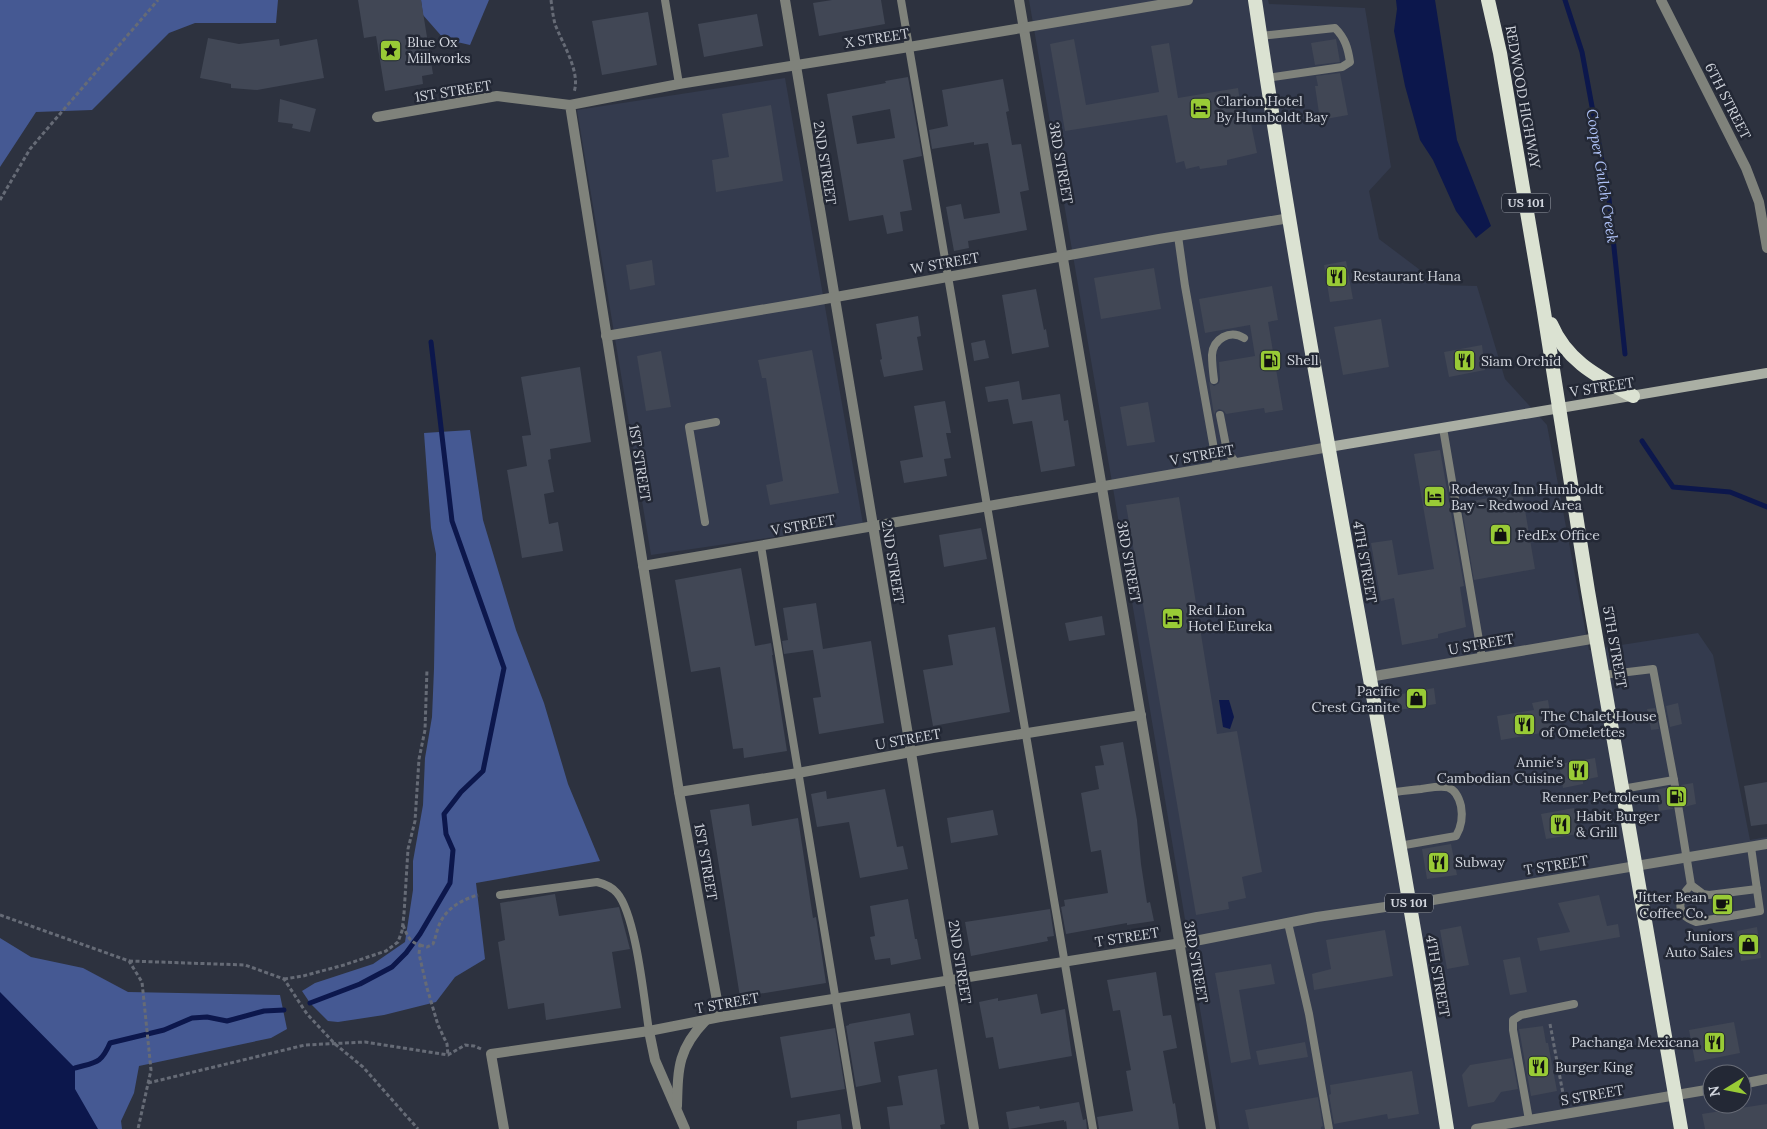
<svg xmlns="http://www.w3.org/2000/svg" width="1767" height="1129" font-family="Lora,serif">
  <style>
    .built { fill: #343b4e; fill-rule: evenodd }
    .green { fill: #455993 }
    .water { fill: #0c174c }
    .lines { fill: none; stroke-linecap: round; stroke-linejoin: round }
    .stream { stroke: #0c174c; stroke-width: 5 }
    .building { fill: #414755; fill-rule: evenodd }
    .path { stroke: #666b76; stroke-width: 3; stroke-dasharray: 4 2.5; stroke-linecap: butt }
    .service { stroke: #7f827b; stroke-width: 8 }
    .minor { stroke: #7f827b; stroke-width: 10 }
    .tertiary { stroke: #7f827b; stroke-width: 10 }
    .secondary { stroke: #aaafa4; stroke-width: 10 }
    .trunk { stroke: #dbe2d2; stroke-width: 14 }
    .labels { text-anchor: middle; stroke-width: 5; stroke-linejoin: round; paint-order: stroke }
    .shield { fill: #232835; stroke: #9da1ab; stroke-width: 1 }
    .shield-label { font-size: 12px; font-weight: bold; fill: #d1d5dd }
    .street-label { font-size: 14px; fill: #d1d5dd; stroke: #232835 }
    .poi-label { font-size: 14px; fill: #d1d5dd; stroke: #232835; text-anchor: start }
    .water-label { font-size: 15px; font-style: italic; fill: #adc0f5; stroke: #232835 }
  </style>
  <rect width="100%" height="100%" fill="#2d323f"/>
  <!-- built -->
  <g class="built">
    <path d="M1029,0H1268L1269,4L1365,8L1391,167L1369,191L1379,239L1440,285L1477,286L1505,379L1547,425L1589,650L1698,633L1713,655L1750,840L1767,837V1129H1220L1114,494ZM1712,1074H1742V1104H1712Z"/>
    <polygon points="785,78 863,524 651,555 577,110"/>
  </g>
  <!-- green -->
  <g class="green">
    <polygon points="0,0 278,0 276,23 195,23 169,33 92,110 36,112 0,167"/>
    <polygon points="421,0 489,0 470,45 444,39 423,15"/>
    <polygon points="470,430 483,520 516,630 544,703 568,784 600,861 476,883 485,959 455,977 436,1002 384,1015 338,1022 328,1021 310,1003 302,991 315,983 373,964 405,942 413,890 413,861 423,805 425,758 432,717 434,669 436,554 431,528 424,433"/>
    <polygon points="0,938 31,957 83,968 128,992 280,995 287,1029 271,1038 139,1066 134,1093 121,1121 122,1129 45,1129 0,1072"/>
  </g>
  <!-- water -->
  <g class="water">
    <polygon points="1396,0 1435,0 1457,140 1491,226 1476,238 1456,211 1433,160 1420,140 1405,86 1394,31 1397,9"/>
    <polygon points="1219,700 1229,700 1234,717 1230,729 1223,727"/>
    <polygon points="0,992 75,1068 75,1089 98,1129 0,1129"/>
  </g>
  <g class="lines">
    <!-- stream -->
    <g class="stream">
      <polyline points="1565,0 1582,52 1609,199 1625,354"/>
      <polyline points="1642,441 1673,487 1730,492 1767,507"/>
      <polyline points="310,1003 360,984 392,967 406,953 420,934 450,883 453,850 446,834 444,814 461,792 483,771 504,668 452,521 431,342"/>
      <path d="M75,1068C96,1062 101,1064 110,1043L164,1030L192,1018L207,1017L227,1021L264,1011L284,1010"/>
    </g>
  </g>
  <!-- building -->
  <g class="building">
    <polygon points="358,0 421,0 433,74 422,76 423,84 385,91 376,36 364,38"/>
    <polygon points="832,0 881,0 885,24 819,36 813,3"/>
    <polygon points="648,12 657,65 602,75 592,21"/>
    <polygon points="757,14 763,46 704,57 698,24"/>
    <polygon points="208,38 239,44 279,39 280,46 317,39 324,78 257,90 231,88 231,84 200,78"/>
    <polygon points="1074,39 1086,105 1159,92 1151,46 1169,43 1178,98 1238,88 1242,115 1249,114 1257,153 1227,160 1227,165 1200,169 1199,166 1186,169 1184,161 1176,163 1167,115 1065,131 1050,44"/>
    <polygon points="1336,39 1340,62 1315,65 1311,43"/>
    <polygon points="1340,73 1348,115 1320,120 1315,86 1318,86 1316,76"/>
    <path d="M908,77L922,156L903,160L912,210L900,212L903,231L887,234L883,215L849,221L827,94L886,83L885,81ZM890,109L895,138L857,144L852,116Z"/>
    <polygon points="1003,79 1009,111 1006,112 1012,145 1021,144 1029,190 1020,192 1027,230 968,241 969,248 954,251 946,207 961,204 964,219 1000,213 988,143 974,145 974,142 932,149 929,130 948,126 942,90"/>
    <polygon points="280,99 316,109 310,132 292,128 293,124 278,122"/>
    <polygon points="771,105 783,181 716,192 712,160 729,157 722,114"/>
    <polygon points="652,260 655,285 630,290 626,265"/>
    <polygon points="1346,261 1353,299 1330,302 1324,265"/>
    <polygon points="1154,268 1161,309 1101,319 1094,278"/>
    <polygon points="1272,286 1278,320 1268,322 1283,410 1265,413 1264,408 1226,414 1224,411 1219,409 1216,411 1214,415 1209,382 1214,386 1219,383 1220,379 1219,362 1255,356 1250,325 1205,333 1199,299"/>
    <polygon points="1036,289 1044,330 1046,329 1049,347 1012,354 1002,295"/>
    <polygon points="918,316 921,336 917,337 923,370 884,377 880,360 882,359 876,324"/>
    <polygon points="1381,319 1389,367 1343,375 1334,327"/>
    <polygon points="985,340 989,358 974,361 971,343"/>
    <polygon points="1482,345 1485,370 1449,377 1444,352"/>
    <polygon points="812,350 839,493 770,505 766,485 783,481 766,378 762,378 758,360"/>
    <polygon points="661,351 671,407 646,411 637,356"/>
    <polygon points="580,367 591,442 550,449 551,459 548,460 554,492 544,494 549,524 558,522 563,551 522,558 507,470 527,466 522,436 531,435 521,377"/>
    <polygon points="1019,381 1022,400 1060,394 1064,421 1068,420 1075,466 1041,472 1032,421 1013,424 1008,399 988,402 985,387"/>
    <polygon points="945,401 951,433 946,433 951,458 944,459 947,476 904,483 900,461 923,457 914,406"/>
    <polygon points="1148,402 1155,442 1127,446 1120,407"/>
    <polygon points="1440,450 1464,586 1460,587 1466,627 1438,634 1438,638 1402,645 1394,598 1381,601 1371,543 1392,540 1398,575 1434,569 1414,454"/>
    <polygon points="1522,492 1535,569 1474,580 1461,503"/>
    <polygon points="1179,497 1217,734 1237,731 1262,872 1242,877 1246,898 1228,902 1229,909 1196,915 1126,505"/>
    <polygon points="981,528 987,559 944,567 939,535"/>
    <polygon points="741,568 755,646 771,643 773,655 772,655 787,751 744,758 743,748 733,749 720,667 691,672 675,580"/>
    <polygon points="816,603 823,649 871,641 884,723 819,734 813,698 821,697 813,650 784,654 782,641 788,640 783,608"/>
    <polygon points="1102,616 1105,635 1069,641 1065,623"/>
    <polygon points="995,627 1010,712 933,726 923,670 953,665 948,635"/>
    <polygon points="1434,688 1436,704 1399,710 1396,695"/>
    <polygon points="1548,700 1553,731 1501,740 1497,716 1534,710 1532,703"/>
    <polygon points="1678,703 1682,724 1670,727 1666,706"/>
    <polygon points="1655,708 1659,729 1651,730 1647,709"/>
    <polygon points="1123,742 1137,820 1141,864 1147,903 1150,902 1154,921 1127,925 1127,923 1066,934 1061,907 1065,906 1064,900 1108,893 1101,850 1091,852 1081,793 1099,789 1095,766 1104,765 1100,746"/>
    <polygon points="1595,758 1598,777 1583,780 1583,784 1563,788 1559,764"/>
    <polygon points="1767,782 1767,824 1751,826 1744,786"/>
    <polygon points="1693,783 1696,804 1684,807 1681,785"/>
    <polygon points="1669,787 1673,809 1659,811 1655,790"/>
    <polygon points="885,789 897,847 903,846 908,869 860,878 849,822 817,827 811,794 826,791 827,799"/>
    <polygon points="749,804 752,826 798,818 813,918 816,917 826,983 740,997 710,810"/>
    <polygon points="1574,808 1578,834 1546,839 1541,814"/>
    <polygon points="993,810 998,835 951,843 947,818"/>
    <polygon points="1451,844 1457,875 1427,879 1422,849"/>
    <polygon points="555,894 559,916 619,907 630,949 612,952 621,1008 546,1020 544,1003 508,1009 498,942 505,940 500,903"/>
    <polygon points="1599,895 1607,926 1618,924 1620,937 1540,951 1537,938 1570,932 1558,903"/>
    <polygon points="908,899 915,939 917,939 921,959 891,965 890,958 875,960 870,937 875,936 870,906"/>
    <polygon points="1050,909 1054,936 1047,937 1048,941 971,956 965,922"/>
    <polygon points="1461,926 1469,965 1447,969 1440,930"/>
    <polygon points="1757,927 1761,958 1741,961 1737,931"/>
    <polygon points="1385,930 1393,976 1314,990 1312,974 1331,969 1326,940"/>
    <polygon points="1520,957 1527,992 1510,995 1503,960"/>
    <polygon points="1271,964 1275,984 1239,990 1251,1059 1231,1063 1215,973"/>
    <polygon points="1156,972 1163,1016 1171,1015 1177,1048 1163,1051 1173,1104 1175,1103 1179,1129 1099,1129 1097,1117 1133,1111 1126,1071 1131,1070 1120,1010 1113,1011 1107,980"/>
    <polygon points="1037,994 1041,1014 1065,1009 1072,1056 999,1069 993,1037 986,1038 979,1002 998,998 998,1001"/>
    <polygon points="910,1013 914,1035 874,1042 881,1082 856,1087 846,1026 849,1025 849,1024"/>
    <polygon points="1734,1022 1740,1053 1695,1062 1689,1030"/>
    <polygon points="1543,1026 1546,1043 1548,1043 1557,1091 1531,1096 1519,1029"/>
    <polygon points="835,1028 845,1089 791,1098 780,1037"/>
    <polygon points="1305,1042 1308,1057 1259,1065 1256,1051"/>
    <polygon points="1512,1058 1518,1089 1501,1092 1494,1102 1468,1107 1462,1075 1470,1065"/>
    <polygon points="937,1069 945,1124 940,1125 941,1129 890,1129 887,1107 903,1105 898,1076"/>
    <polygon points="1412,1071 1419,1114 1388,1119 1387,1114 1334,1124 1329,1095 1331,1094 1330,1085"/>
    <polygon points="1318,1097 1323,1126 1321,1127 1321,1129 1249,1129 1245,1110"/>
    <polygon points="1079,1102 1083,1120 1086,1119 1087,1129 1067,1129 1066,1121 1064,1122 1064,1120 1009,1129 1006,1112 1039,1106 1040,1109"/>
    <polygon points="1767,1104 1767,1129 1705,1129 1702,1114"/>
    <polygon points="840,1114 842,1129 797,1129 797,1121"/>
  </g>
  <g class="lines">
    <!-- path -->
    <g class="path">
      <path d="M551,0C552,8 553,16 555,24C562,43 581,72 574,92"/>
      <polyline points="0,200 30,149 47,129 158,0"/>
      <polyline points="0,915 129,961 142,982 151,1070 138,1129"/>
      <path d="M403,925C407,935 409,942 420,945L419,954L427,988L438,1025L447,1044L448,1055"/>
      <path d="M420,945L427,947L433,944C436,937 437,928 441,921C448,907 464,899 478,895"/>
      <polyline points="129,961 245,965 284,979 307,1014 335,1044 363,1067 418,1129"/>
      <polyline points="284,979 303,976 344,965 386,951 398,942 402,931 404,914 408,849 415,821 419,759 425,730 427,669"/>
      <polyline points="1550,1024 1564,1099"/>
      <polyline points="148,1083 305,1045 365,1042 448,1055 465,1045 474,1046 481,1049"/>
    </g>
    <!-- service -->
    <g class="service">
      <polyline points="665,0 679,84"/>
      <polyline points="901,0 1093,1129"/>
      <path d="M1260,36L1335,28C1345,38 1348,48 1350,62L1342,67L1266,78"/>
      <polyline points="1178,236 1185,286 1217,466"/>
      <path d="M1214,380C1213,372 1212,363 1212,355C1213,339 1230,329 1244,338"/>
      <polyline points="1220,415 1227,451 1236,463"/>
      <polyline points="1443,428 1482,658"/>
      <polyline points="705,522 689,427 716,422"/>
      <polyline points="761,546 857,1129"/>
      <polyline points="1603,675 1653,669 1674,780 1691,885 1703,894 1709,895 1757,889"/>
      <polyline points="1622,789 1674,780"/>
      <path d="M1390,793C1400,791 1411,790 1421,789C1441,786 1455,781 1461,806C1463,817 1462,826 1456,836L1399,846"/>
      <path d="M1691,885C1677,899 1675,915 1696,922L1760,911L1751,847"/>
      <path d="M500,895L597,882C605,884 612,887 617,893C636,915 644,999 649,1031"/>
      <polyline points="1288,923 1309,1014 1329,1129"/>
      <polyline points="1529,1120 1513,1030 1513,1020 1521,1015 1574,1004"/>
    </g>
    <!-- minor -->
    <g class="minor">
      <polyline points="785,0 974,1129"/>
      <polyline points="1019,0 1211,1129"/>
      <polyline points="570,105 679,84 909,47 1188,0"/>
      <polyline points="377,117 497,96 570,105 679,792 720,1017"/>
      <polyline points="606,336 808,302 1159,239 1290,218"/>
      <polyline points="643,566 1329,447"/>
      <polyline points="1369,677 1597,638"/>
      <polyline points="679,792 798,773 933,748 1141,715"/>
      <polyline points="1742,1084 1767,1079"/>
      <polyline points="504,1129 491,1054 649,1031 720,1017 1200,940 1317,917 1433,900 1767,844"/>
      <polyline points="1476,1129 1712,1089"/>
    </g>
    <!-- tertiary -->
    <g class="tertiary">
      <polyline points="1661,0 1746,168 1759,202 1767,248"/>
      <polyline points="649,1031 655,1060 685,1129"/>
      <path d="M677,1106C678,1067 678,1049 706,1020"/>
    </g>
    <!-- secondary -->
    <polyline class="secondary" points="1329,447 1767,373"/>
    <!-- trunk -->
    <g class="trunk">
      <path d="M1255,0C1310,378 1388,752 1447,1129"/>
      <polyline points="1488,0 1500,53 1543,306 1588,591 1681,1129"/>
      <path d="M1551,324C1567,362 1599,377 1633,396"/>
    </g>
  </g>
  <!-- icons -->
  <defs>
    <symbol id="sight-square" viewBox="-11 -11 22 22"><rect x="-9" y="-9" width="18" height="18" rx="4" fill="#99cb36" stroke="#232835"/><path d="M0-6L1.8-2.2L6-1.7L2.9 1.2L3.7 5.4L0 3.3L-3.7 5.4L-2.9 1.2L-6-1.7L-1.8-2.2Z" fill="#111"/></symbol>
    <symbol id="hotel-square" viewBox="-11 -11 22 22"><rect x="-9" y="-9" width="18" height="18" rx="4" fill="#99cb36" stroke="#232835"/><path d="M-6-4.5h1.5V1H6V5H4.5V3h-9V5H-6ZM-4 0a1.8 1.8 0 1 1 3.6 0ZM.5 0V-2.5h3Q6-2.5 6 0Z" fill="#111"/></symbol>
    <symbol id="restaurant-square" viewBox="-11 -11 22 22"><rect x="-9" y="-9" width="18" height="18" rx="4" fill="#99cb36" stroke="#232835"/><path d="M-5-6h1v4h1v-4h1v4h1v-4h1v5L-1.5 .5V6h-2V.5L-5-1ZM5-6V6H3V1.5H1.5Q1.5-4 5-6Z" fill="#111"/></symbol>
    <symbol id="fuel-square" viewBox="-11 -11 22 22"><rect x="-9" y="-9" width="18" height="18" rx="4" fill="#99cb36" stroke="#232835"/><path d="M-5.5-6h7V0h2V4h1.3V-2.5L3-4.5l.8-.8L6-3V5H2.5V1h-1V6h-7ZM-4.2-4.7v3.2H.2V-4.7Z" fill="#111"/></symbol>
    <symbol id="shop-square" viewBox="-11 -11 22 22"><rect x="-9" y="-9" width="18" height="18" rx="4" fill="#99cb36" stroke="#232835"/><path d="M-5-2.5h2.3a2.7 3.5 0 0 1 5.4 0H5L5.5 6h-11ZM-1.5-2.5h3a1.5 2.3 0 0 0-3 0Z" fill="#111"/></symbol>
    <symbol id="cafe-square" viewBox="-11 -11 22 22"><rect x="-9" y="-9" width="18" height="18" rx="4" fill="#99cb36" stroke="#232835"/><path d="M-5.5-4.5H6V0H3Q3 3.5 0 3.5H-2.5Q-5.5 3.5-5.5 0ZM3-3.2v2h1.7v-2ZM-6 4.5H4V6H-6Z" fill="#111"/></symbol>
  </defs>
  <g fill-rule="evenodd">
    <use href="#sight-square" x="378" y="38" width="25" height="25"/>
    <use href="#hotel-square" x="1188" y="96" width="25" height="25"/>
    <use href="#restaurant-square" x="1324" y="264" width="25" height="25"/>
    <use href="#fuel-square" x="1258" y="348" width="25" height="25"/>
    <use href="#restaurant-square" x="1452" y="348" width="25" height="25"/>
    <use href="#hotel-square" x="1422" y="484" width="25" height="25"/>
    <use href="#shop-square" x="1488" y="522" width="25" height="25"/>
    <use href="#hotel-square" x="1160" y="606" width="25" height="25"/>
    <use href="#shop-square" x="1404" y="686" width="25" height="25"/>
    <use href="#restaurant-square" x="1512" y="712" width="25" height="25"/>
    <use href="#restaurant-square" x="1566" y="758" width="25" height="25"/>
    <use href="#fuel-square" x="1664" y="784" width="25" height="25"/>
    <use href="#restaurant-square" x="1548" y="812" width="25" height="25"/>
    <use href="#restaurant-square" x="1426" y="850" width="25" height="25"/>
    <use href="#cafe-square" x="1710" y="892" width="25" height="25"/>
    <use href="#shop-square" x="1736" y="932" width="25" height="25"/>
    <use href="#restaurant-square" x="1702" y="1030" width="25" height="25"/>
    <use href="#restaurant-square" x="1526" y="1054" width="25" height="25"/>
  </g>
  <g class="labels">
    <!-- shield labels -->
    <g class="shield">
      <rect x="1502" y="193.5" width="48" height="19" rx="4"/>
      <rect x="1385" y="893.5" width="48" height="19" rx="4"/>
    </g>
    <g class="shield-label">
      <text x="1526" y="207">US 101</text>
      <text x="1409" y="907">US 101</text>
    </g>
    <!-- street labels -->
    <g class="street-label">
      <text transform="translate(877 38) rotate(-9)" y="5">X STREET</text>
      <text transform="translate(453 91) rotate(-9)" y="5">1ST STREET</text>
      <text transform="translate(1523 97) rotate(80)" y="5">REDWOOD HIGHWAY</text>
      <text transform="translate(1728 101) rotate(63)" y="5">6TH STREET</text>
      <text transform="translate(825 163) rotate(81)" y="5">2ND STREET</text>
      <text transform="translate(1061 163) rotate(80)" y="5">3RD STREET</text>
      <text transform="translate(945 263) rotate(-10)" y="5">W STREET</text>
      <text transform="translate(1602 387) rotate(-9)" y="5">V STREET</text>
      <text transform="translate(1202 455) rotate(-10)" y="5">V STREET</text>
      <text transform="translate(640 463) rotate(81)" y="5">1ST STREET</text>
      <text transform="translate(803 525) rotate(-10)" y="5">V STREET</text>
      <text transform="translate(893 562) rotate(81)" y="5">2ND STREET</text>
      <text transform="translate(1129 562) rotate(80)" y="5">3RD STREET</text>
      <text transform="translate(1365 562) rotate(80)" y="5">4TH STREET</text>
      <text transform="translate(1481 644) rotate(-10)" y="5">U STREET</text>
      <text transform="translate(1615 647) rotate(80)" y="5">5TH STREET</text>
      <text transform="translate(908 739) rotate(-10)" y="5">U STREET</text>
      <text transform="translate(706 862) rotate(80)" y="5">1ST STREET</text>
      <text transform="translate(1556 865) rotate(-9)" y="5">T STREET</text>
      <text transform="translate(1127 937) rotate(-9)" y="5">T STREET</text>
      <text transform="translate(960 962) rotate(81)" y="5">2ND STREET</text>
      <text transform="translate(1196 962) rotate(80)" y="5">3RD STREET</text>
      <text transform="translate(1438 976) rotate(80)" y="5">4TH STREET</text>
      <text transform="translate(727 1003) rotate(-10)" y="5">T STREET</text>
      <text transform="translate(1592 1095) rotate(-10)" y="5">S STREET</text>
    </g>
    <!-- poi labels -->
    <g class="poi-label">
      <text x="407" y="47">Blue Ox<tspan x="407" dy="16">Millworks</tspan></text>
      <text x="1216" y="106">Clarion Hotel<tspan x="1216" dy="16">By Humboldt Bay</tspan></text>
      <text x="1353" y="281">Restaurant Hana</text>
      <text x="1287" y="365">Shell</text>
      <text x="1481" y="366">Siam Orchid</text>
      <text x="1451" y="494">Rodeway Inn Humboldt<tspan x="1451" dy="16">Bay - Redwood Area</tspan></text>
      <text x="1517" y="540">FedEx Office</text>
      <text x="1188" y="615">Red Lion<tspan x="1188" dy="16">Hotel Eureka</tspan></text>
      <text x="1400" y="696" text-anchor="end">Pacific<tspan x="1400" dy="16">Crest Granite</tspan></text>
      <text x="1541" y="721">The Chalet House<tspan x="1541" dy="16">of Omelettes</tspan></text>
      <text x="1563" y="767" text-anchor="end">Annie's<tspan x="1563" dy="16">Cambodian Cuisine</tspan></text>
      <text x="1660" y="802" text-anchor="end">Renner Petroleum</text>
      <text x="1576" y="821">Habit Burger<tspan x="1576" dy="16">&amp; Grill</tspan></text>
      <text x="1455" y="867">Subway</text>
      <text x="1707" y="902" text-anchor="end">Jitter Bean<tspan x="1707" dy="16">Coffee Co.</tspan></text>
      <text x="1733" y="941" text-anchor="end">Juniors<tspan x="1733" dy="16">Auto Sales</tspan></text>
      <text x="1699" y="1047" text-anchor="end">Pachanga Mexicana</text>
      <text x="1555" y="1072">Burger King</text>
    </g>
    <!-- water labels -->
    <g class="water-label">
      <text transform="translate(1602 176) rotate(81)" y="5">Cooper Gulch Creek</text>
    </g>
  </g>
  <!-- north arrow -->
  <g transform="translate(1727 1089) rotate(260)"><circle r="24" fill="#232835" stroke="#696d78"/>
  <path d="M0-4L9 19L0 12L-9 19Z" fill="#99cb36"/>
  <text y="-8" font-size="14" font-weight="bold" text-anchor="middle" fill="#d1d5dd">N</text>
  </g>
</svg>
